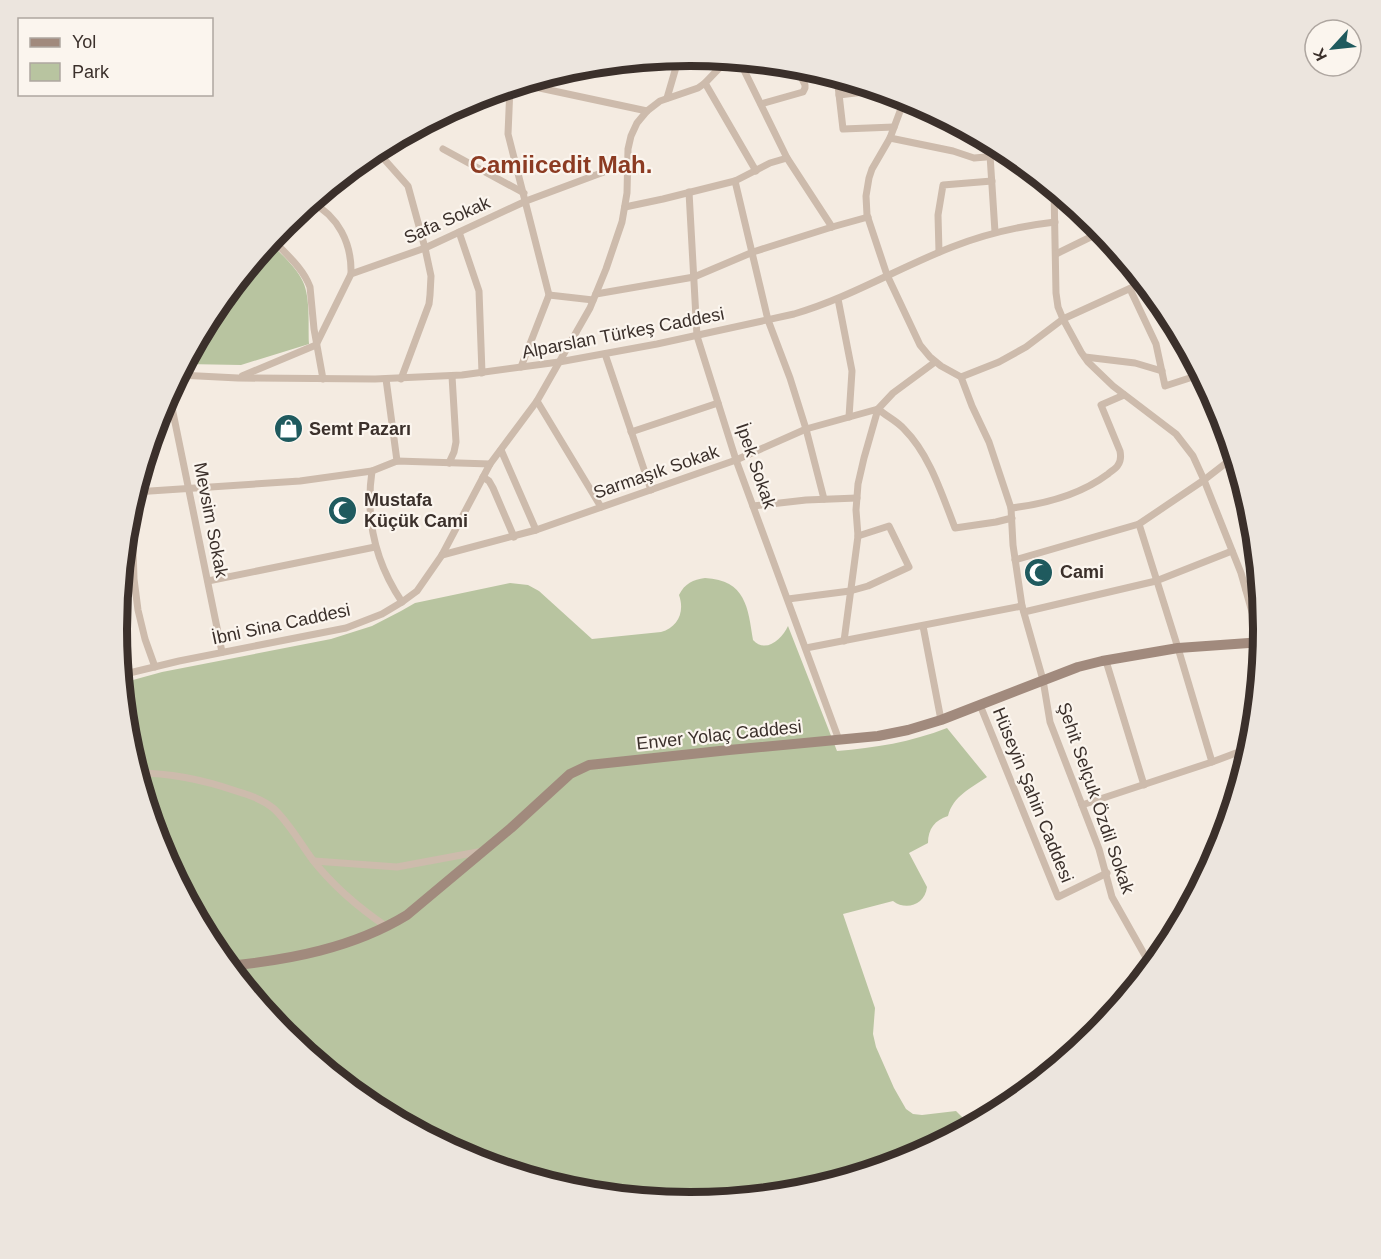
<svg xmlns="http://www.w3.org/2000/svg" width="1381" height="1259" font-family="Arial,sans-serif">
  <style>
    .green { fill: #b8c4a0 }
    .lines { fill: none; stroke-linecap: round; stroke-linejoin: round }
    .street { stroke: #cdbbac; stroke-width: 7 }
    .secondary { stroke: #a18a7d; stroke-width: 10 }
    .labels { text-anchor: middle; stroke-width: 4.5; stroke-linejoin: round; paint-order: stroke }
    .street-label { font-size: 18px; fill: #3b302b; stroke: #fbf5ee }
    .poi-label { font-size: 18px; font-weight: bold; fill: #3b302b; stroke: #fbf5ee; text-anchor: start }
    .district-label { font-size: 24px; font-weight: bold; fill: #8c3b22; stroke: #fbf5ee }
    .rim { fill: none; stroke: #3b302b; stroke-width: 8 }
  </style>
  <rect width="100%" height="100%" fill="#f4ebe1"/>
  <!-- green -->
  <g class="green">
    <path d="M269,242C280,253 294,265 301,278C311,294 308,324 309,344L241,365L185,364L213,310Z"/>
    <path d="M705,578C746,580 748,608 753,640C766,654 782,639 788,626L837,751C875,748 911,742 947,728L987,777C971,788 953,796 948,816C935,820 928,829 928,843L909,853L927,887C925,905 906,911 893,901L843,914L875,1008L873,1034L876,1047L894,1088L906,1109L913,1114L922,1115L956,1111L972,1127L910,1160L802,1193L690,1203L578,1192L471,1160L371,1107L284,1035L213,948L160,849L127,741L122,683L162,672L331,639L372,626L401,611L415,603L510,583L528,585L539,591L592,639L661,632C678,627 685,612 679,595C685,583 693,580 705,578Z"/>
  </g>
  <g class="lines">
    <!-- street -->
    <g class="street">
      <polyline points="739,60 787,158 832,227"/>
      <polyline points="837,77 843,129 894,127"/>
      <polyline points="705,83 756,171"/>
      <polyline points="521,84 647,111"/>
      <polyline points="510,87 508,134 549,295 521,367"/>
      <polyline points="839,95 880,90"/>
      <polyline points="667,98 679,57"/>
      <polyline points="905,98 890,138 872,169 869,178 866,196 867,215 887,275 920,345 930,357 941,366 961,377 972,406 989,442 1011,508 1013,545 1022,606 1043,680 1050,722 1099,849 1112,897 1152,968"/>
      <polyline points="761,104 803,92 805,88 805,85 796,66"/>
      <polyline points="890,138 953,151 974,158 986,157 1002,148"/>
      <polyline points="443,149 524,193"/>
      <polyline points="376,150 408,186 425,248 431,276 430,295 429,304 401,379"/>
      <polyline points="990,155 995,232"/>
      <polyline points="735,181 768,320 790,378 806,429 824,499"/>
      <polyline points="1054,189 1056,293 1058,307 1063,319 1081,352 1088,362 1113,386 1176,434 1193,456 1204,480 1241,573 1254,619 1262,655"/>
      <polyline points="689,192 697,336 736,460 839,740"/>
      <path d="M311,202C338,216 352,243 351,274"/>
      <polyline points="625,207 663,199 735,181 770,163 787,158"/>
      <polyline points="459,232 479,291 482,373"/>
      <path d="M272,239C286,254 303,268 310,287L314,329L323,379"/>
      <polyline points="939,252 938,215 943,185 992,181"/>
      <polyline points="1056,254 1103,231"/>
      <polyline points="1130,289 1156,344 1165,386 1202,374"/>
      <polyline points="596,294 694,277 753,252 832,227 868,217"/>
      <polyline points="549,295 593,300"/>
      <polyline points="838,299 852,371 849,417"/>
      <polyline points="605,354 651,490"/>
      <polyline points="1085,357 1135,363 1162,371"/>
      <path d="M179,375L238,378L375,379L462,375L559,362L657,344L794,314C849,298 898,268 952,247C985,234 1020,226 1055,222"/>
      <polyline points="242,376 316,345 351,274 425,248 526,201 628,163"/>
      <polyline points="1199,376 1213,395"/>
      <polyline points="961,377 999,362 1026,347 1063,319 1144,282"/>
      <polyline points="386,379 397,461"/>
      <polyline points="169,393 222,652"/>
      <polyline points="537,401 601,507"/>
      <polyline points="631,432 718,403"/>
      <polyline points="501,450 536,530"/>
      <polyline points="449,463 454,452 456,442 452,376"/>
      <path d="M372,471C365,519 375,562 402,602"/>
      <polyline points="483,477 489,481 493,488 514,537"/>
      <polyline points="135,492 300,481 372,471 397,461 490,464"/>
      <polyline points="753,506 806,500 857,498"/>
      <path d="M1011,508C1045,504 1080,495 1108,474C1111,471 1116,469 1118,465C1121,461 1121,456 1120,451L1101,405L1124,395"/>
      <polyline points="129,512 133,548 134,579 138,610 145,639 155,667"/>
      <path d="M442,555L536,530L736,460L806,429L878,409C886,416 897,421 904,429C930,455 942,495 955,528L996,522L1012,518"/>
      <polyline points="1015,560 1139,524"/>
      <polyline points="208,581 375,547"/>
      <polyline points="1246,590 1260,582"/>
      <polyline points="788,599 850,591 868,586 909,567 889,526 858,536"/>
      <polyline points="1024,612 1156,581 1232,551"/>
      <polyline points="923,626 941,720"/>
      <polyline points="844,641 858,536 856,510 858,484 864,458 878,409 893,393 935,362"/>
      <polyline points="806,648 1022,606"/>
      <polyline points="1106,661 1144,785"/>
      <polyline points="121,675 179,661 346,628 382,614 402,602 417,591 442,555 490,464 537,401 590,308 606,269 622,222 627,193 628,149 631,136 637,123 647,111 660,101 698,88 705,83 728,59"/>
      <polyline points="980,705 1058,897 1107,873"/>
      <polyline points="1212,762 1178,648 1139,524 1204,480 1235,456"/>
      <path d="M137,773C171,773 204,780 236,791C249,795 262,799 273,808C287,820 301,844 312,859C333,886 359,908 387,927"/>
      <polyline points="1082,805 1212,762 1252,747"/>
      <polyline points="314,861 397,867 483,851"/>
    </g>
    <!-- secondary -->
    <path class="secondary" d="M227,966C289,960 353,948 407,915L511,828L570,774L589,765L729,750L878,736L908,730L941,720L1078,667L1102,661L1178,648L1263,642"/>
  </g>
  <!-- icons -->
  <defs>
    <symbol id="shop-disc" viewBox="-11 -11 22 22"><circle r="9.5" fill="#1f5a5e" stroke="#fbf5ee"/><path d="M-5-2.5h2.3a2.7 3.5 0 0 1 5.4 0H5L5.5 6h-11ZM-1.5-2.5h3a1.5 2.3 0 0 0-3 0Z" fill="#fff"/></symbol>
    <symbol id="mosque-disc" viewBox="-11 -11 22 22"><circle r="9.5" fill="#1f5a5e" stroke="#fbf5ee"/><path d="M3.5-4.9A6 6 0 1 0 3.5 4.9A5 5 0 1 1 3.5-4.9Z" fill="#fff"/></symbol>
  </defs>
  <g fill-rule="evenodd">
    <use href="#shop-disc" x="272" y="412" width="33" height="33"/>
    <use href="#mosque-disc" x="326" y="494" width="33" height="33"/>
    <use href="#mosque-disc" x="1022" y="556" width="33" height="33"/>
  </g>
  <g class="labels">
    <!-- street labels -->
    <g class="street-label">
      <text transform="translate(447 220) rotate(-24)" y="6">Safa Sokak</text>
      <text transform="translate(623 333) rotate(-11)" y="6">Alparslan Türkeş Caddesi</text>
      <text transform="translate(756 466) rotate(71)" y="6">İpek Sokak</text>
      <text transform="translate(656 472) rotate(-19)" y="6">Sarmaşık Sokak</text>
      <text transform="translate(211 520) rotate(79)" y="6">Mevsim Sokak</text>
      <text transform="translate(281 624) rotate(-12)" y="6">İbni Sina Caddesi</text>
      <text transform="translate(719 735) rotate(-6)" y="6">Enver Yolaç Caddesi</text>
      <text transform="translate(1033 795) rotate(68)" y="6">Hüseyin Şahin Caddesi</text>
      <text transform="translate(1096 798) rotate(71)" y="6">Şehit Selçuk Özdil Sokak</text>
    </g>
    <!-- poi labels -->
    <g class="poi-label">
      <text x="309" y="435">Semt Pazarı</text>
      <text x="364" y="506">Mustafa<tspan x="364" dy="21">Küçük Cami</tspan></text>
      <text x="1060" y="578">Cami</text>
    </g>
    <!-- district labels -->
    <g class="district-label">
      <text x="561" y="173">Camiicedit Mah.</text>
    </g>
  </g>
  <!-- crop -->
  <path d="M0 0H1381V1259H0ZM127 629a563 563 0 1 1 1126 0a563 563 0 1 1-1126 0Z" fill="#ece5de" fill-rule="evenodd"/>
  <path class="rim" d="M127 629a563 563 0 1 1 1126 0a563 563 0 1 1-1126 0Z"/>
  <!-- legend -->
  <rect x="18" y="18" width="195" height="78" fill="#fbf5ee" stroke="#aea6a0" stroke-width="1.5"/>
  <rect x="30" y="38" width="30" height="9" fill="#a18a7d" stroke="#aea6a0" stroke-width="1.5"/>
  <text x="72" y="48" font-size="18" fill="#3b302b">Yol</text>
  <rect x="30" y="63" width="30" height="18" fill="#b8c4a0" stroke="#aea6a0" stroke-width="1.5"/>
  <text x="72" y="78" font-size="18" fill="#3b302b">Park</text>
  <!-- north arrow -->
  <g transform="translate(1333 48) rotate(243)"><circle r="28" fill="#fbf5ee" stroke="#aea6a0" stroke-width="1.5"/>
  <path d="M0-4.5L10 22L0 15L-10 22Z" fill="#1f5a5e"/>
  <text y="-9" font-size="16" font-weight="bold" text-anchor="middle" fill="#3b302b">K</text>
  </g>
</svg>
